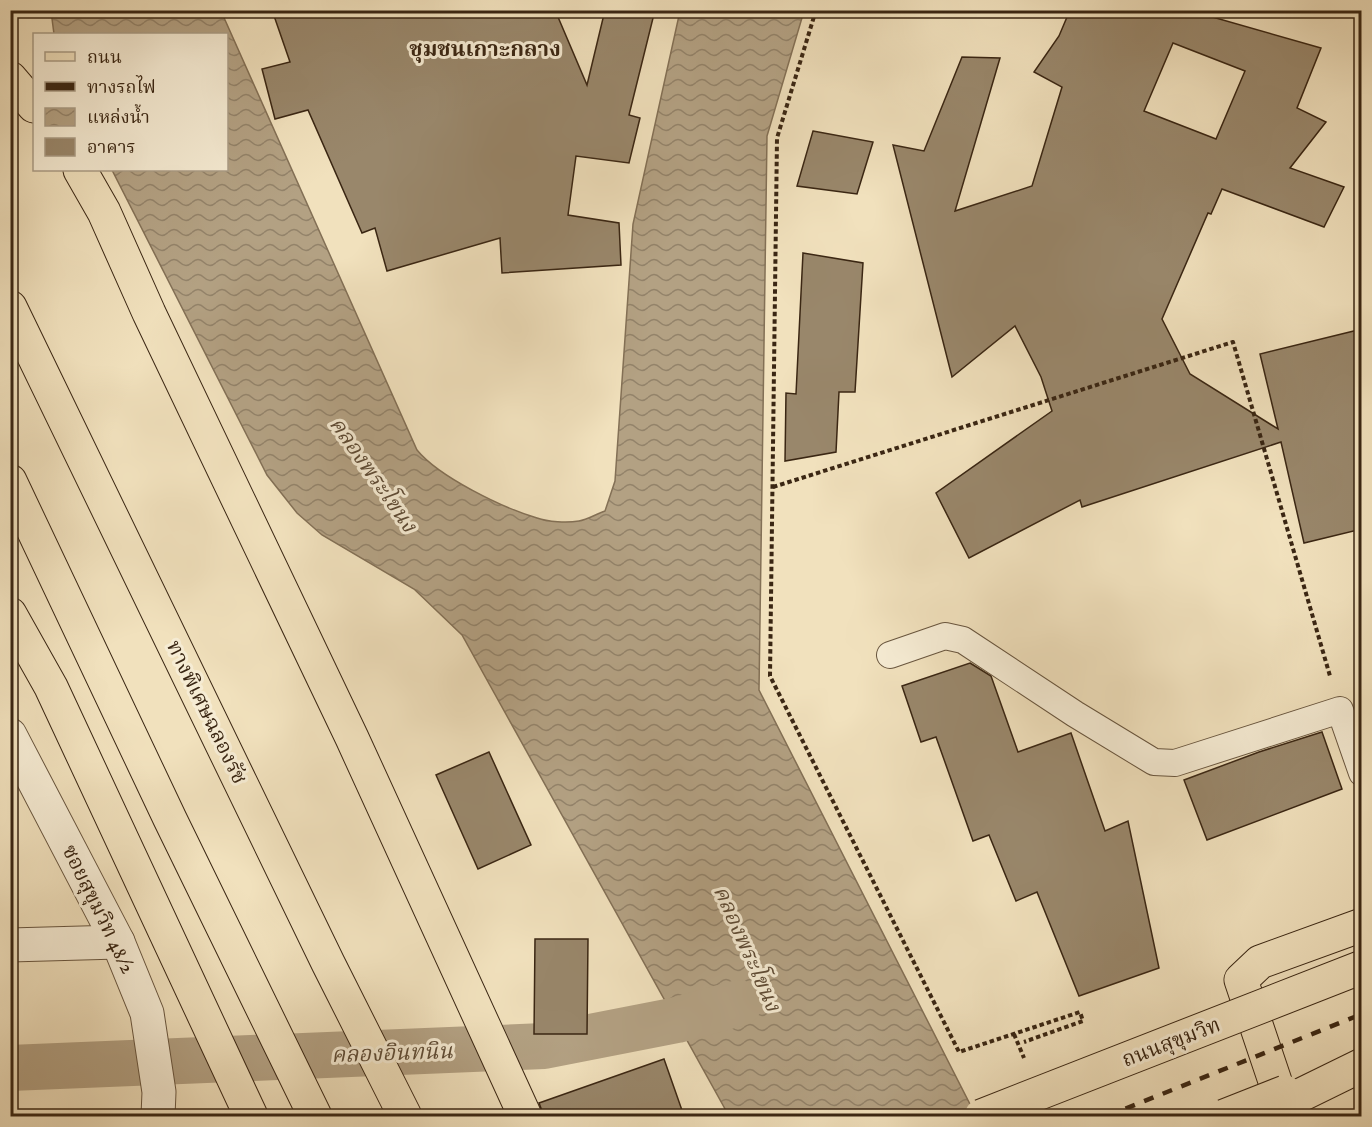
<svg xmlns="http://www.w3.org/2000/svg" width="1372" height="1127" font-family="'IM FELL English','Noto Serif Thai',serif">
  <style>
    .water { fill: url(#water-waves); stroke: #837056; stroke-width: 1.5 }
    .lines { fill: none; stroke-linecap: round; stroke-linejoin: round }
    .canal { stroke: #b3a183; stroke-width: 46 }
    .building { fill: #99876b; stroke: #3a2613; stroke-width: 1.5; fill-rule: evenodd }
    .lane-casing { stroke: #68553e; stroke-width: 28 }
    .street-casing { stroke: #68553e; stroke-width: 35 }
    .primary-casing { stroke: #3a2613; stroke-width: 35 }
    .highway-casing { stroke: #3a2613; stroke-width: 35 }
    .path { stroke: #3a2613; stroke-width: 4; stroke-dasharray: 4.5 3; stroke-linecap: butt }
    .lane { stroke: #f6ecd4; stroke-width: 26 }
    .street { stroke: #f6ecd4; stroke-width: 33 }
    .primary { stroke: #f1e1bd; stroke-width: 33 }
    .highway { stroke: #f1e1bd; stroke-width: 33 }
    .rail { stroke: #3a2613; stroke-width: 4.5; stroke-dasharray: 10 10; stroke-linecap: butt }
    .primary-bridge-casing { stroke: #3a2613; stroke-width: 35; stroke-linecap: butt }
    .highway-bridge-casing { stroke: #3a2613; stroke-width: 35; stroke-linecap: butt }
    .primary-bridge { stroke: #f1e1bd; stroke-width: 33 }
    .highway-bridge { stroke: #f1e1bd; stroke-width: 33 }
    .labels { text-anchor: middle; stroke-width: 6; stroke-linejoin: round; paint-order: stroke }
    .street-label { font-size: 21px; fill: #3a2613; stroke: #f6ecd4 }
    .neighbourhood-label { font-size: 22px; font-weight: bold; fill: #3a2613; stroke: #f6ecd4 }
    .water-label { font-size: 22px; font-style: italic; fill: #5e4b35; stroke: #f6ecd4 }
  </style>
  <defs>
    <pattern id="water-waves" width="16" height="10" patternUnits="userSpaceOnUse" patternTransform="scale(1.5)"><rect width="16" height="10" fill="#b3a183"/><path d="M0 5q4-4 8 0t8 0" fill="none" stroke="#93836a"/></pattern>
  </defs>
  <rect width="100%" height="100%" fill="#f1e1bd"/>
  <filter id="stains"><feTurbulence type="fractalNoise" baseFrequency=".00333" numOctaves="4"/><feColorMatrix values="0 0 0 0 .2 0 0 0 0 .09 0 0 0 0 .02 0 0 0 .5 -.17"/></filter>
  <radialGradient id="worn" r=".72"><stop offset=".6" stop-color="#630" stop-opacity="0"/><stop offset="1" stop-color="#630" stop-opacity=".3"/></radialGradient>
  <!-- water -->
  <path class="water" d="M51,11H221L417,450C439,477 503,508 537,518C548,522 567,523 579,521C587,520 596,514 605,511L615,481L633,224L680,11H804L767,136L759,690L976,1116H729L462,635L414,589L322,535L297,513L267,475L112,170H226V34H54Z"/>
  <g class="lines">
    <!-- canal -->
    <polyline class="canal" points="10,1068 544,1046 677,1020 739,1003"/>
  </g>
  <!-- building -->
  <g class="building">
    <polygon points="272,10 555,10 587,85 605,10 655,10 629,115 640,118 629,163 576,156 568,215 619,223 621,265 502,273 500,238 387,271 375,228 362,233 308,110 275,119 262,69 290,62"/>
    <path d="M1070,10H1188L1321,48L1297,108L1326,122L1290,168L1344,187L1324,227L1222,189L1211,214L1208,213L1162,319L1190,374L1278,429L1260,354L1362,329V529L1304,543L1281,442L1082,507L1080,500L969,558L936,493L1052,411L1041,377L1015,326L952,377L893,145L924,151L962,57L1000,58L955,211L1032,186L1062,87L1034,72L1059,36ZM1173,43L1245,71L1216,139L1144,111Z"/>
    <polygon points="813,131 873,142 857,194 797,186"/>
    <polygon points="803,253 863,263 855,392 839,392 836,452 785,461 786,393 796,394"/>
    <polygon points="970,663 991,676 1018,752 1071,733 1105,831 1128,821 1159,968 1079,996 1037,892 1016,901 989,835 973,841 936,737 921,742 902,686"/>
    <polygon points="1322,732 1342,789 1207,840 1184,780 1259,752"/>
    <polygon points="489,752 531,845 478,869 436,775"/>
    <polygon points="535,939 588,939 587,1034 534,1034"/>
    <polygon points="664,1059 684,1116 544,1116 539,1103"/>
  </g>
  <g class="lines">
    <defs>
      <polyline id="lane" points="890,655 945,636 963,640 1075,714 1154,762 1175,763 1340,710 1362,773"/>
      <g id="street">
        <polyline points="10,735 118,942 147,1013 159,1092 158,1116"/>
        <polyline points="10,945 118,942"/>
      </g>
      <polyline id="primary" points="1362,925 1260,962 1241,980 1284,1108 1312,1112 1362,1092"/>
      <g id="highway">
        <polyline points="10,78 34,106"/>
        <polyline points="80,170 104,212 149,313 352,738 525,1116"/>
        <polyline points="10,307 328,963 405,1116"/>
        <polyline points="10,481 170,819 315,1116"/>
        <polyline points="10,614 51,687 251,1116"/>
      </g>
    </defs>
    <!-- lane casing -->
    <use href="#lane" class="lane-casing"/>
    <!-- street casing -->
    <use href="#street" class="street-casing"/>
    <!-- primary casing -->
    <use href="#primary" class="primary-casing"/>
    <!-- highway casing -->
    <use href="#highway" class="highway-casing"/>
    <!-- path -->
    <g class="path">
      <polyline points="816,10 777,138 770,676 959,1052 1080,1012 1083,1021 1024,1042"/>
      <polyline points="773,487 1233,342 1330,676"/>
      <polyline points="1014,1034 1024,1058"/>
    </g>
    <!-- lane -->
    <use href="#lane" class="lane"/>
    <!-- street -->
    <use href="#street" class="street"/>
    <!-- primary -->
    <use href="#primary" class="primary"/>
    <!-- highway -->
    <use href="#highway" class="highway"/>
    <!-- rail -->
    <g class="rail">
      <polyline points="1013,1116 1362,978"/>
      <polyline points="1107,1116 1362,1014"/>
    </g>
    <defs>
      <g id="primary-bridge">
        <polyline points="981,1116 1362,967"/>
        <polyline points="1224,1116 1285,1092"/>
      </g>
      <polyline id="highway-bridge" points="1258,1116 1362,1065"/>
    </defs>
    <!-- primary-bridge casing -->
    <use href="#primary-bridge" class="primary-bridge-casing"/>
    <!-- highway-bridge casing -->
    <use href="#highway-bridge" class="highway-bridge-casing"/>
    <!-- primary-bridge -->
    <use href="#primary-bridge" class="primary-bridge"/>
    <!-- highway-bridge -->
    <use href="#highway-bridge" class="highway-bridge"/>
  </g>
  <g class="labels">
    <!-- street labels -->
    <g class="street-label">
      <text transform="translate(207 712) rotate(64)" y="7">ทางพิเศษฉลองรัช</text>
      <text transform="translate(99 909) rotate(64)" y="7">ซอยสุขุมวิท 48/2</text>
      <text transform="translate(1171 1042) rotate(-21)" y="7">ถนนสุขุมวิท</text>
    </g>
    <!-- neighbourhood labels -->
    <g class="neighbourhood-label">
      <text x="485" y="56">ชุมชนเกาะกลาง</text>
    </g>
    <!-- water labels -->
    <g class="water-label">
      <text transform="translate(374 474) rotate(55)" y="8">คลองพระโขนง</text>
      <text transform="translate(748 948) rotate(66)" y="8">คลองพระโขนง</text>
      <text transform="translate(392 1052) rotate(-2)" y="8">คลองอินทนิน</text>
    </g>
  </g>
  <!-- margin -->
  <rect width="1372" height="1127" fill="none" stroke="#f1e1bd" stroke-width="36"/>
  <rect x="12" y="12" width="1348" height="1103" fill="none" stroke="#3a2613" stroke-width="3"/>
  <rect x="18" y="18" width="1336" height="1091" fill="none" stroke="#3a2613" stroke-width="1.5"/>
  <!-- legend -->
  <rect x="33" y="33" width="195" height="138" fill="#f6ecd4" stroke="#ab9d87" stroke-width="1.5"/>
  <rect x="45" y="52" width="30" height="9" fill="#f1e1bd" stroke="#ab9d87" stroke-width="1.5"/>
  <text x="87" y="63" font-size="18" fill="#3a2613">ถนน</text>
  <rect x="45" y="82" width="30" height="9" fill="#3a2613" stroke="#ab9d87" stroke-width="1.5"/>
  <text x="87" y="93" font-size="18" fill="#3a2613">ทางรถไฟ</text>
  <rect x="45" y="108" width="30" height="18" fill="url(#water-waves)" stroke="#ab9d87" stroke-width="1.5"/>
  <text x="87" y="123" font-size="18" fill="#3a2613">แหล่งน้ำ</text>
  <rect x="45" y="138" width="30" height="18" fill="#99876b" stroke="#ab9d87" stroke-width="1.5"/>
  <text x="87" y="153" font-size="18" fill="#3a2613">อาคาร</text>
  <rect width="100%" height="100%" filter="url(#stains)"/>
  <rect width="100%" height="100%" fill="url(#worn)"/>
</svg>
